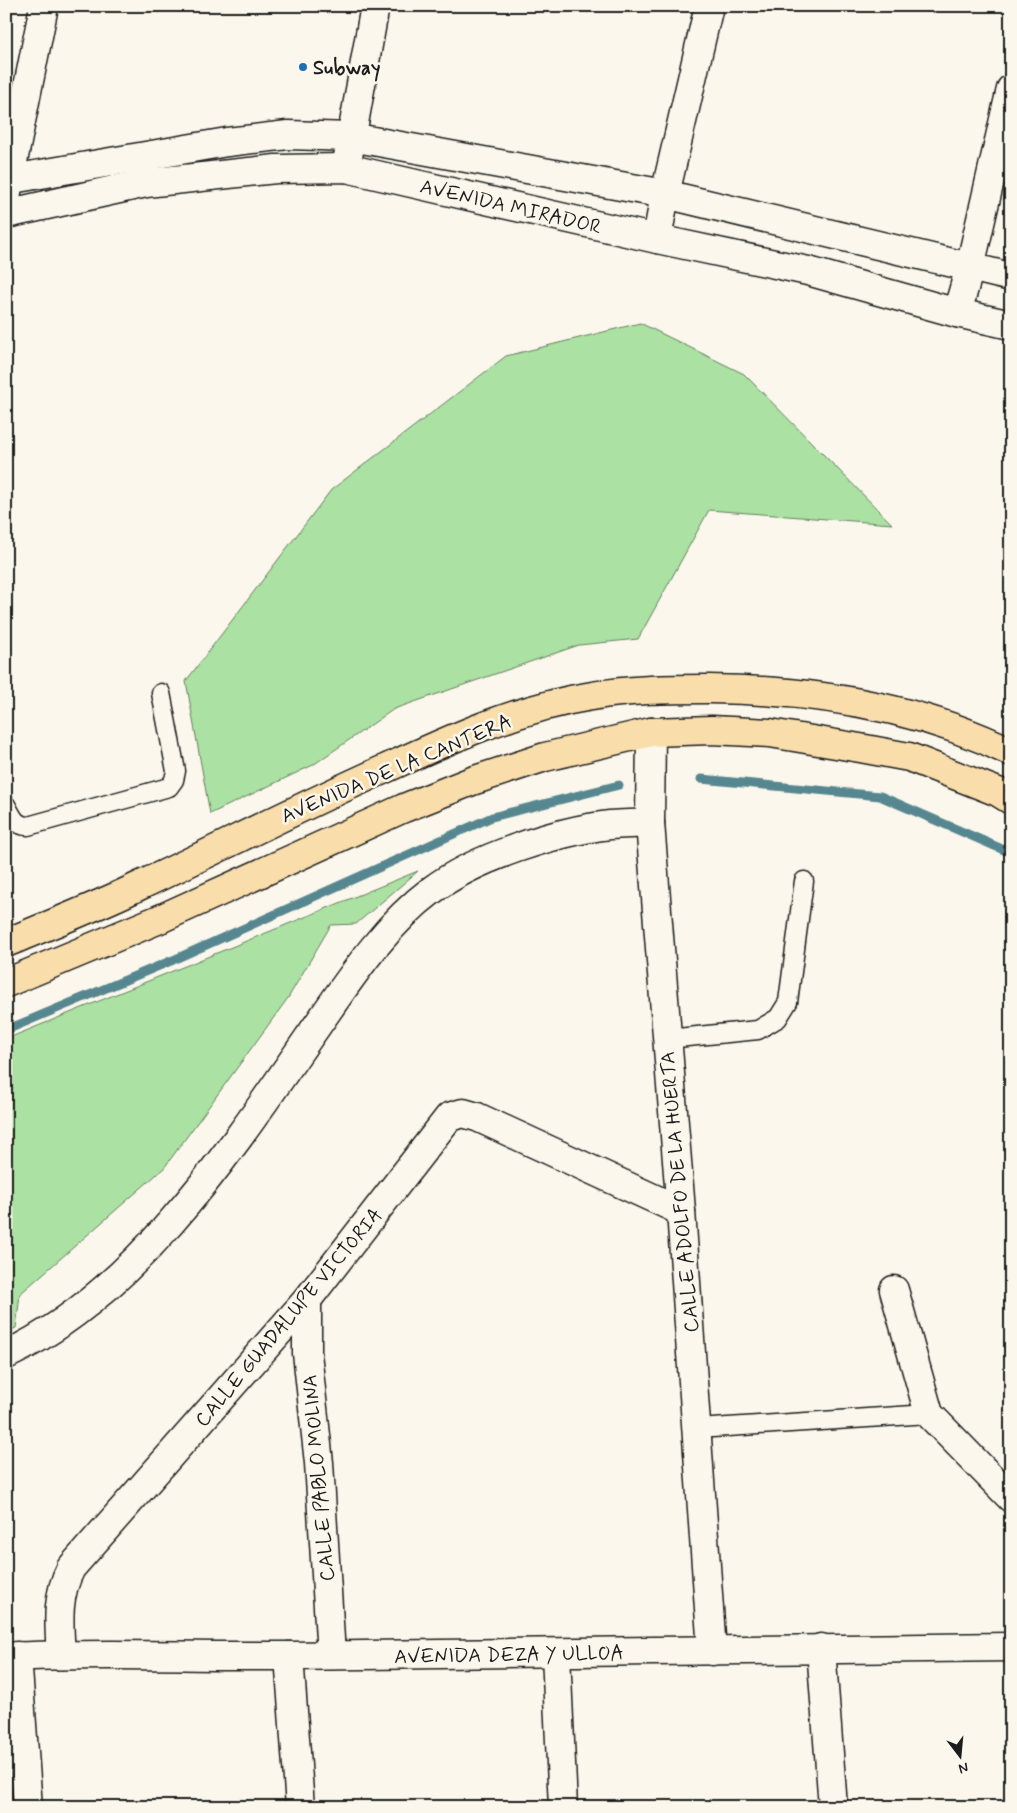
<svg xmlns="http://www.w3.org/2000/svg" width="1017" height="1813" font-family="Mynerve,sans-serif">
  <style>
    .green { fill: #abe1a3; stroke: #647e60 }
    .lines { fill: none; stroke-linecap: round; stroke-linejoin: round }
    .stream { stroke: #578790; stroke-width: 9 }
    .lane-casing { stroke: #1c1c1c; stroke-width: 21 }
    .street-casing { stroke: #1c1c1c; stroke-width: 31 }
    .secondary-casing { stroke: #1c1c1c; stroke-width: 31 }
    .primary-casing { stroke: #1c1c1c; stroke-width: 31 }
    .lane { stroke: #fbf7ec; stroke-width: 18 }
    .street { stroke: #fbf7ec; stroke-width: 28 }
    .secondary { stroke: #fbf7ec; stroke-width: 28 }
    .primary { stroke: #f9deab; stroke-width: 28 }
    .poi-dot { fill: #1f6fb2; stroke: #fbf7ec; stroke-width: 2 }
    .labels { text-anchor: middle; stroke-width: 5; stroke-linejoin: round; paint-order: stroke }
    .poi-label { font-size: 20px; font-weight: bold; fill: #1c1c1c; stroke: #fbf7ec; text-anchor: start }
    .street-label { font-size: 20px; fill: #1c1c1c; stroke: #fbf7ec }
  </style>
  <rect width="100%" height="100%" fill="#fbf7ec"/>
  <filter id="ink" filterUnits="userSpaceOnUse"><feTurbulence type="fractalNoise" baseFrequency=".02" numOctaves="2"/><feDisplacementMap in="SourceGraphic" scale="10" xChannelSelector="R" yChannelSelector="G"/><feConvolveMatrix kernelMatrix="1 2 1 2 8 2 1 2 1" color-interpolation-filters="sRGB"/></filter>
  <g filter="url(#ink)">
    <!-- green -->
    <g class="green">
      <polygon points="640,323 744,374 892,524 709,510 638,639 579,645 394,709 313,765 210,814 186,681 331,490 506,356"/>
      <polygon points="418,871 356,924 331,925 288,998 164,1168 20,1294 16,1328 6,1332 6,1039"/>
    </g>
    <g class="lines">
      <!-- stream -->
      <g class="stream">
        <polyline points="701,779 880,796 1011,853"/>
        <polyline points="6,1030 173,960 492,817 619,785"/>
      </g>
      <defs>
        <g id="lane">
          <path d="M6,805C12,815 15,826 28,826L169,787L174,780L176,771L161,693"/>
          <polyline points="667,1039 758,1030 778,1018 788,1002 804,881"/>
          <polyline points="697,1429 929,1414"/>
        </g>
        <g id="street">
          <polyline points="346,168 375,6"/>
          <polyline points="6,197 44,6"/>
          <polyline points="657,239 665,194 709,6"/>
          <polyline points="957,313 970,267 1011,89"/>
          <polyline points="651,732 650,823 681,1211 712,1651"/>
          <polyline points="894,1290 929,1414 1011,1498"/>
          <polyline points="307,1300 307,1353 319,1463 331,1655"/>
          <path d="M6,1355C134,1295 229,1153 307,1040C344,988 380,929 432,890C474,858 558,831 610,825C623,824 637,824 650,823"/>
          <polyline points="821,1648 833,1807"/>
          <polyline points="556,1654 563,1807"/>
          <path d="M61,1655C59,1623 56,1597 71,1568L307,1300L449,1117L463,1113L477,1117L681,1211"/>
          <polyline points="17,1656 28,1807"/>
          <polyline points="289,1656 300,1807"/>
        </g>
        <g id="secondary">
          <polyline points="6,180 227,142 288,135 351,137 665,194 1011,277"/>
          <polyline points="6,214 146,183 276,169 346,168 657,239 808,271 957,313 1011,325"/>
          <path d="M6,1657C100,1652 195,1657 289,1656C530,1654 770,1648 1011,1647"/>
        </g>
        <g id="primary">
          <path d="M6,943C51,924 96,907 139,886C210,853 280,817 352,784C429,749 508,709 592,696C631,689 670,689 709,689C813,690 917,706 1011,752"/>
          <polyline points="6,983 162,918 404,808 472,781 545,757 651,732 712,730 770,733 860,748 909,757 998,792 1011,800"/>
        </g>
      </defs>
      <!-- lane casing -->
      <use href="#lane" class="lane-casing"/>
      <!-- street casing -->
      <use href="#street" class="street-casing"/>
      <!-- secondary casing -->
      <use href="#secondary" class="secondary-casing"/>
      <!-- primary casing -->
      <use href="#primary" class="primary-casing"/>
      <!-- lane -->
      <use href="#lane" class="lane"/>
      <!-- street -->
      <use href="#street" class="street"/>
      <!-- secondary -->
      <use href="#secondary" class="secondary"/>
      <!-- primary -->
      <use href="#primary" class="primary"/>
    </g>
  </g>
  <!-- markers -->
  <circle class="poi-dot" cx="303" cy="67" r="5"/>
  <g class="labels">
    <!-- poi labels -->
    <g class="poi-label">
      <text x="313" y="74">Subway</text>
    </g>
    <!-- street labels -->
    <g class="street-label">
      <text transform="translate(511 206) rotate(13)" y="7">AVENIDA MIRADOR</text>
      <text transform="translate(396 768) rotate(-23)" y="7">AVENIDA DE LA CANTERA</text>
      <text transform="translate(679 1192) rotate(-95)" y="7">CALLE ADOLFO DE LA HUERTA</text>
      <text transform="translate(288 1317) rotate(-50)" y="7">CALLE GUADALUPE VICTORIA</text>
      <text transform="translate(318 1478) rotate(-95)" y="7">CALLE PABLO MOLINA</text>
      <text transform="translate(509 1654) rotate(-1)" y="7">AVENIDA DEZA Y ULLOA</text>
    </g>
  </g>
  <!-- margin -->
  <rect width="1017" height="1813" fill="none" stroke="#fbf7ec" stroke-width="25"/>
  <rect x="12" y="12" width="992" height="1788" fill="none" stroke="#1c1c1c" stroke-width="2" filter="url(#ink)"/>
  <!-- north arrow -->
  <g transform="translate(960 1756) rotate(164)" stroke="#fbf7ec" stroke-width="4" paint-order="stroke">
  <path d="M0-4L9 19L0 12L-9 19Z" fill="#1c1c1c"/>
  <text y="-8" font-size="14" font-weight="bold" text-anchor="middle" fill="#1c1c1c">N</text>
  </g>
</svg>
